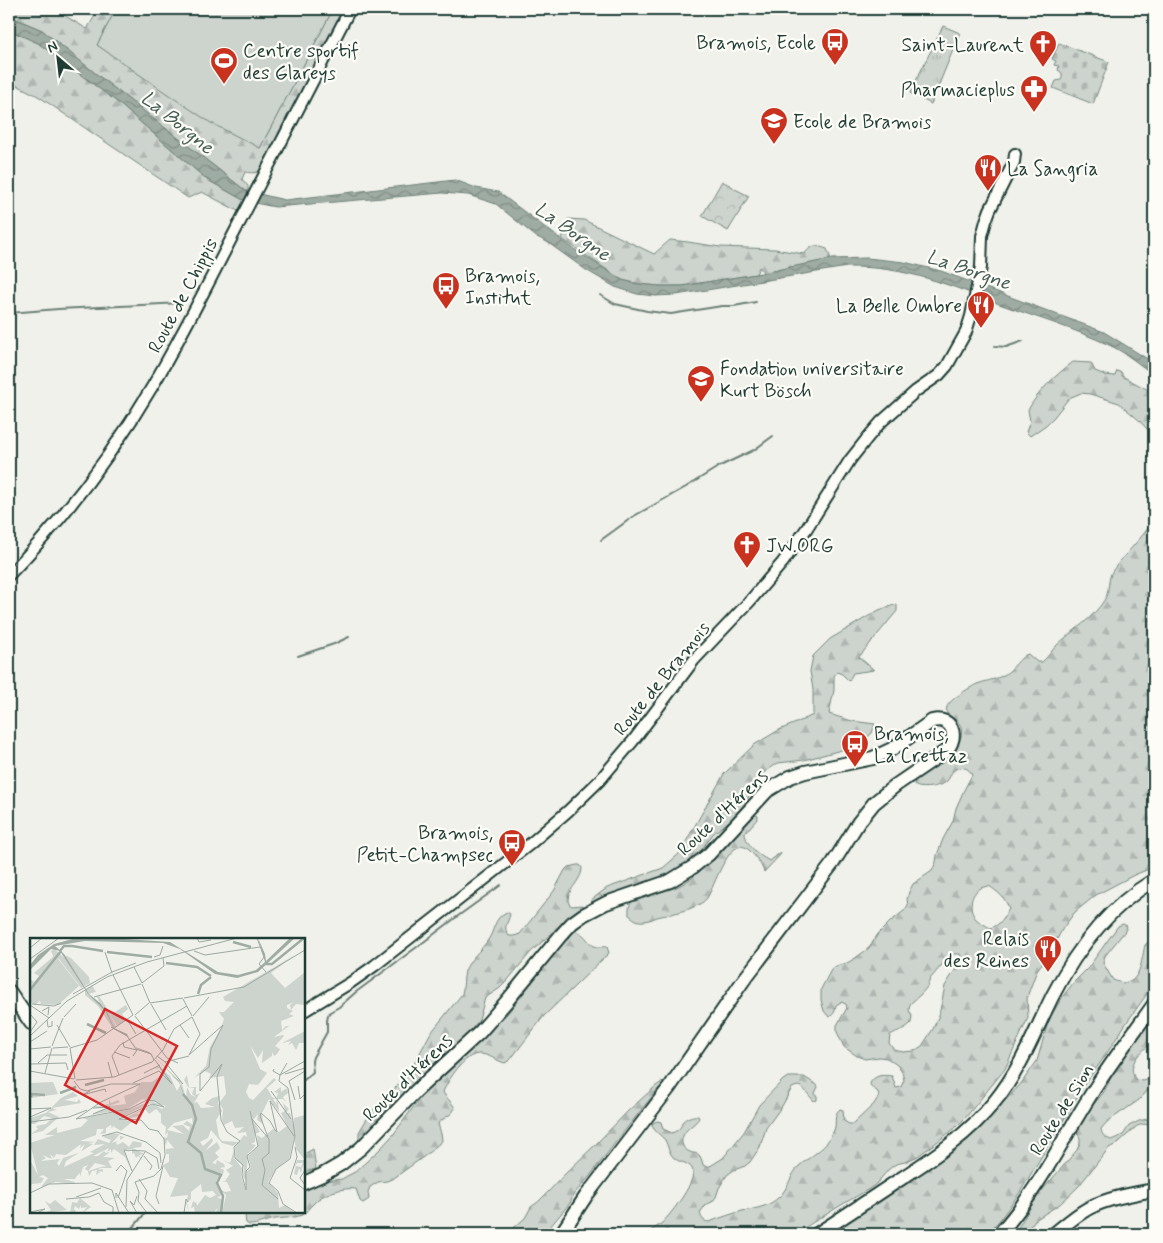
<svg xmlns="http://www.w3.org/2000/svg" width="1163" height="1243" font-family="Mynerve,sans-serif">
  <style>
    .grass { fill: url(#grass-tufts); stroke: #768880 }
    .forest { fill: url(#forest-firs); stroke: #768880; fill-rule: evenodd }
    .cemetery { fill: url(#cemetery-stones); stroke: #768880 }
    .park { fill: url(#park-crowns); stroke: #768880 }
    .garden { fill: #cdd3cd; stroke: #768880 }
    .water { fill: url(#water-waves); stroke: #6c8077 }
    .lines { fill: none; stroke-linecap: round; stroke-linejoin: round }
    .stream { stroke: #6c8077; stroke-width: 2 }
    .minor-casing { stroke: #1f3d34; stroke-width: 14 }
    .major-casing { stroke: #1f3d34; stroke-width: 16 }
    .minor { stroke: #fdfcf7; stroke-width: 10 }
    .major { stroke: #fdfcf7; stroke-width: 12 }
    .labels { text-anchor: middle; stroke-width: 4.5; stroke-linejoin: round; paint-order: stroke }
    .poi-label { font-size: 19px; fill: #1f3d34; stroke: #fdfcf7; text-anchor: start }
    .street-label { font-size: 19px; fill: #1f3d34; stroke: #fdfcf7 }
    .water-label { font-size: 20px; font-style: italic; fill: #455e56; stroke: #fdfcf7 }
    .inset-river { fill: none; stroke: #9faca4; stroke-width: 2.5 }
    .inset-road { fill: none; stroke: #9ca9a2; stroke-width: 1 }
    .view { fill: #d62828; fill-opacity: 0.15; stroke: #d62828; stroke-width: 2.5 }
    .inset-edge { fill: none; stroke: #1f3d34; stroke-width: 2.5 }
  </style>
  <defs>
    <pattern id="grass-tufts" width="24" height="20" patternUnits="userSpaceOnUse" patternTransform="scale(1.25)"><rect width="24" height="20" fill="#cdd3cd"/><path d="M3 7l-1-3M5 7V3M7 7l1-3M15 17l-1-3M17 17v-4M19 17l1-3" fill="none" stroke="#b0b6b1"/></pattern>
    <pattern id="forest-firs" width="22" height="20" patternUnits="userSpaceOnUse" patternTransform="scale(1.25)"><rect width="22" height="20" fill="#cdd3cd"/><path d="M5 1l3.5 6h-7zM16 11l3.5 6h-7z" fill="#b0b6b1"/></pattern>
    <pattern id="cemetery-stones" width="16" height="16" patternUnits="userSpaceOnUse" patternTransform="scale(1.25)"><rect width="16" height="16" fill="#cdd3cd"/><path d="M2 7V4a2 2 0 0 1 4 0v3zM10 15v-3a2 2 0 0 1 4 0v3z" fill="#b0b6b1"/></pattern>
    <pattern id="park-crowns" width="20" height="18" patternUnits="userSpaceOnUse" patternTransform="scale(1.25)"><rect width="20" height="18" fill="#cdd3cd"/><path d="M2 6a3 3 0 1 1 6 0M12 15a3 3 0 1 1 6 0" fill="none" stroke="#b0b6b1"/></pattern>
    <pattern id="water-waves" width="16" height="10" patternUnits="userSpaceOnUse" patternTransform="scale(1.25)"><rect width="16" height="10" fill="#9faca4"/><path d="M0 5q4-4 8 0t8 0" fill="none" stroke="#818d86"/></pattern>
  </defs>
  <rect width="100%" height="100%" fill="#f0f1eb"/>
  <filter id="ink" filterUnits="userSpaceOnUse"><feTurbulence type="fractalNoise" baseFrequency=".02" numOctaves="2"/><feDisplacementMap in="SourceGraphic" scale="10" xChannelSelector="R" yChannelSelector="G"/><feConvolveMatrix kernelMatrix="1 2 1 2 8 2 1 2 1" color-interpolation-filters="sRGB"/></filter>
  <g filter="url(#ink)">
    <!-- grass -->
    <polygon class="grass" points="943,26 960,33 931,104 910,93"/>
    <!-- forest -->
    <g class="forest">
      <path d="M9,9H54L87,29L99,9H116L97,45L260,148L333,9L341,13L262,169C256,174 253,173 245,172L242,179L248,186V191H246L100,77L42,30L9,16Z"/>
      <polygon points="9,30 38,43 116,101 206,179 245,201 238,211 202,192 188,198 38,96 9,81"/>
      <path d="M568,219L584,220L654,254L670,240L688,242L720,247L775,249L804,254C813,244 815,245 827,249L831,259L764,273L759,267L756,274L682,286H659L639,284L622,280L562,239Z"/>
      <path d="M1073,362L1091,363L1095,371L1105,375L1115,376L1117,371L1122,373V376L1154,393V433L1146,428L1140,421L1119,403L1090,394L1081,393L1069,398L1054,417L1046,425L1030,436L1026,432L1030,421L1028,410C1039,390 1055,376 1073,362Z"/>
      <path d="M1154,519V867L1134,875L1096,895L1075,912L1063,928L1049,954L1037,970L1027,997L1028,1018L1005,1069L966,1117L954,1129L918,1156L905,1162L896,1164L889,1169L876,1184L869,1189L843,1204L812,1223L796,1234H646C651,1231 657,1227 662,1223C670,1215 701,1177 691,1167C686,1162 678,1162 674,1158C669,1153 668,1146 665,1140C661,1135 655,1132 652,1126L653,1123L657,1121L661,1122L663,1129L672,1133C678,1130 681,1129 682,1122C686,1118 692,1115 698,1116L699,1118C695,1125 686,1128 683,1136C680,1143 683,1149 690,1152C692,1153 695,1153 698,1154C701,1156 702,1161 703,1165L707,1167L712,1165L723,1158L744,1132L759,1105L783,1080L789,1077H804L817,1085L818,1087L815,1093L817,1096V1100L814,1101L802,1087L797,1086L792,1088L782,1106L766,1128L760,1147L750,1162L745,1166L734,1170L727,1175L719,1188L716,1197L712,1202L705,1205L700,1213C702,1218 702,1221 709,1222C720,1218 731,1214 742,1211C754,1209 768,1207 778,1198C788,1190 790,1175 799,1166C807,1159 820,1151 826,1144C829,1139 834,1132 835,1127C836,1119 834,1114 840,1109L843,1110L844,1121L849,1124H853L874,1104L879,1096L878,1092L871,1087L870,1083C876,1074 883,1075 892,1076L896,1088L901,1087L904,1080L902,1072L897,1065L887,1058L879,1057L865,1059L857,1056L844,1047L837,1032V1025L847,1008L846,1004L841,1002L836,1005C835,1011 835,1014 829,1017L824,1011L821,1000V989L831,970L836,966L847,963L854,959L869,948L878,934L890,922L905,910L908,905L907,899L909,892L913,884L932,871L936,862L937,855L943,839L953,821L956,808L964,790L972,775C969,767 960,765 953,771C950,774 950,778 947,781C943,786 922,790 916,786C915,786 915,785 914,784L915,778C921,773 928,771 935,767C947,759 965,743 961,727C959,718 943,718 947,707C949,700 969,688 977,684C985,681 994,680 1002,676C1013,671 1020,656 1028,654L1037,662H1042C1048,657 1052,650 1057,645C1073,630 1093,619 1105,599C1110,590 1107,579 1113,570C1126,552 1143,538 1154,519ZM989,886C998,892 1006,898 1009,909C1004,917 1000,926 990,928C986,925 980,923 976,919C968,910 970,893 981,888C983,887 988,886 989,886ZM954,954H960L962,959L945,986L939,1015L933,1029L922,1046L914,1051L903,1052L894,1050L889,1043L890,1035C897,1031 906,1029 911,1023L912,1016L909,1010L910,1004L921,994L927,987L930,979L946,960Z"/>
      <polygon points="897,604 897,611 859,657 874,670 853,673 849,681 842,674 837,672 834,676 834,690 829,714 852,721 875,724 872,733 861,743 849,748 804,760 778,763 762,774 739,813 713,834 695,859 663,878 619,892 591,904 590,903 591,900 607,888 663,868 679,854 724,774 754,745 779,730 796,723 813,715 813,690 810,671 813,656 830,639 879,610"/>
      <path d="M755,815L758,816V818L745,833C745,844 760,857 770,861L777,855L782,853L764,872C761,863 756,857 749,850C730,832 714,888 707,898C699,909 671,914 657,917C653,919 647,921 643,921C637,922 633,918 629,915C629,909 628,905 633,901C642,894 660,893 671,889C679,887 686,882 692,878L750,817Z"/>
      <path d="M577,865H580L582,868C582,882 564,891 569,904L572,906L583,905L584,907L556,929L530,953L507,981L500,988L485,998L479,1020L468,1034L395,1106L359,1140V1132L371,1112L408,1075L430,1034L462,994C464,986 463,979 465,971C470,958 481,951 488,940C495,930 494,917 507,912L510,914C508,924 502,927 509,936H514L520,934L554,891L565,870L568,867Z"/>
      <path d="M1123,924L1127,926L1125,931L1105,956L1103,963L1113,980C1116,981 1121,983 1125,983C1141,982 1142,956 1145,945L1148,942L1153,943L1154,984L1125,1025L1105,1056L1082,1088L1068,1113L1020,1192L999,1221L987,1233L828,1234L882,1200L948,1155L983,1124L1020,1085L1037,1061L1049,1019L1063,996L1074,982L1088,968L1118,926Z"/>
      <path d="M574,931C586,933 586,941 594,946C599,948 602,946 607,947L609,953L544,1016L510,1060L505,1063C497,1061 488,1054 480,1054C465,1053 448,1080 443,1092C446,1098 451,1101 455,1108L452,1113L438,1123C439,1129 442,1134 442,1141L426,1155L394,1178L387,1181L378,1182L370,1187L368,1192L369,1199L363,1203L360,1201L356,1189C343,1187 322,1193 313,1204C309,1207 307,1212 302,1215C294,1218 284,1218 275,1219C266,1221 258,1225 249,1225L246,1223L245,1217L250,1212H304V1186L324,1181L342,1179L347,1176L355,1172L379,1150L393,1135L423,1094L507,1014L530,985L569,935Z"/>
      <path d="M1154,1015V1042C1141,1050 1125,1065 1136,1080L1143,1081L1154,1078V1084L1139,1100L1107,1122L1101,1129C1102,1136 1105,1137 1111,1140L1123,1135L1129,1126L1139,1121L1147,1119L1152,1120L1154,1122V1132L1148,1125L1144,1124L1137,1126L1118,1143L1109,1148L1078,1187L1060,1204L1035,1220L1024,1234H1014L1039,1194L1077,1150L1080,1143V1138L1077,1132V1126L1083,1117L1104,1092L1114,1071L1133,1042Z"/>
      <polygon points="662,1082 663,1082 663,1085 658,1089 618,1139 590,1176 574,1194 570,1203 544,1234 507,1234 525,1218 531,1207 538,1202 549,1191 564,1175 595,1145 629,1110 656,1086"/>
      <polygon points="313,1149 316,1169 304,1172 304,1154"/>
    </g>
    <!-- cemetery -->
    <polygon class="cemetery" points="1059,43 1109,62 1093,104 1053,88 1056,81 1061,80 1062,78 1062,73 1058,70 1059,66 1054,65 1056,61 1052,59"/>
    <!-- park -->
    <polygon class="park" points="722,181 733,187 733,188 749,196 728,231 702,216"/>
    <!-- garden -->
    <polygon class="garden" points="116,9 333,9 260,148 211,123 166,93 97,45"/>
    <!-- water -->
    <path class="water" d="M9,16L42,30L100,77L246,191L285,200L455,180L476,188L498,192L575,250L622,280L639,284L659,286H682L756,274L831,259L867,258L904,262L941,271L1104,332L1154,363V375C1140,365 1125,352 1109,345C1075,329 1038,318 1002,305C949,285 905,266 847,267L676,295L655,296L637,294L615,287L586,270L547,242L535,236L496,204L468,195L442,193L275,207L245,201L206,179L116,101L38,43L9,30Z"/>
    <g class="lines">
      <!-- stream -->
      <g class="stream">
        <polyline points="600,295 615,304 647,311 671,314 722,306 734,306 756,302"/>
        <polyline points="9,313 58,309 183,303"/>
        <polyline points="995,346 1006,347 1023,341"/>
        <polyline points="601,540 634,516 686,487 718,467 754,450 773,436"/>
        <polyline points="298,656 334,644 349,637"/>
        <polyline points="304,1080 313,1072 312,1061 313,1057 327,1032 327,1021 328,1015 330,1012 339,1007 356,992 421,944 458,916 501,885"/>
        <polyline points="128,1234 146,1212"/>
      </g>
      <defs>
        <g id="minor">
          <path d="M9,575C64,518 112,455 152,387C179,341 203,294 227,247C268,168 309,88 350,9"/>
          <polyline points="304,1011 350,983 374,966 530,844 568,811 599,781 633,741 694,660 750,601 783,562 807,528 850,460 869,436 881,422 898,407 916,391 939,375 947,366 966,332 971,316 981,267 982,236 986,221 990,210 1014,162 1015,154"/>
        </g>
        <g id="major">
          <polyline points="9,991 31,1023"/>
          <path d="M304,1183L322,1175L341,1164L361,1148L416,1091L480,1032L507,1001L561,935L572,923L583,915L606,903L670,881L693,867L709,854L767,791L790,777L805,772L873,758L892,749L932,721C953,716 959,737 946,751L896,785L874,803L858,823L833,863L743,981L669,1088L586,1196L561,1234"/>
          <path d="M817,1234C845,1216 872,1198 899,1180C934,1157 969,1134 995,1101C1021,1069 1035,1031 1053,995C1077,948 1109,907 1154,880"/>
          <path d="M999,1234C1039,1190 1065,1134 1097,1085C1115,1057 1135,1031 1154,1004"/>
          <path d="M1054,1234C1065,1225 1076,1215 1089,1208C1108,1198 1133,1194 1154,1190"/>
        </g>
      </defs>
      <!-- minor casing -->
      <use href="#minor" class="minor-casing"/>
      <!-- major casing -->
      <use href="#major" class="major-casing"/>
      <!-- minor -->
      <use href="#minor" class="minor"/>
      <!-- major -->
      <use href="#major" class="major"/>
    </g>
  </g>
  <!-- icons -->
  <defs>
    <symbol id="bus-pin" viewBox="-11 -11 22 30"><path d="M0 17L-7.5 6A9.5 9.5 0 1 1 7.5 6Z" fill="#c8321e" stroke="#fdfcf7"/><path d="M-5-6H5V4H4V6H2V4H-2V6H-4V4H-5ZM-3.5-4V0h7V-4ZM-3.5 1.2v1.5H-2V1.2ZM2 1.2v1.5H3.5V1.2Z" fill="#fff"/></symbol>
    <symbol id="church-pin" viewBox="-11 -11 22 30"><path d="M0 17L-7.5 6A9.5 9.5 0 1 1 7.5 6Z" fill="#c8321e" stroke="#fdfcf7"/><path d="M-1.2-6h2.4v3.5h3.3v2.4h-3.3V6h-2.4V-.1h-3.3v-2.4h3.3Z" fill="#fff"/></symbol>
    <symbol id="stadium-pin" viewBox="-11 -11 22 30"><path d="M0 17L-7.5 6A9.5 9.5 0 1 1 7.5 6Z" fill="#c8321e" stroke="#fdfcf7"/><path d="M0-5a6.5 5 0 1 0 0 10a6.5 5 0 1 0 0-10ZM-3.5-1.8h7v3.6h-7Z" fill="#fff"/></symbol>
    <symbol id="pharmacy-pin" viewBox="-11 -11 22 30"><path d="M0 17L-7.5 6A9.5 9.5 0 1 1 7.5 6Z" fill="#c8321e" stroke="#fdfcf7"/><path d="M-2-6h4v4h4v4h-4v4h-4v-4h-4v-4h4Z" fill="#fff"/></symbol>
    <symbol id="school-pin" viewBox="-11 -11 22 30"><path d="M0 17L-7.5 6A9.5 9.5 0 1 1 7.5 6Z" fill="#c8321e" stroke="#fdfcf7"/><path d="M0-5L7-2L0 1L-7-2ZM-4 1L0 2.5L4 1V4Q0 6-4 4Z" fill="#fff"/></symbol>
    <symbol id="restaurant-pin" viewBox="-11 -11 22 30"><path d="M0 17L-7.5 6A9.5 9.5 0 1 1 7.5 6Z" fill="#c8321e" stroke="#fdfcf7"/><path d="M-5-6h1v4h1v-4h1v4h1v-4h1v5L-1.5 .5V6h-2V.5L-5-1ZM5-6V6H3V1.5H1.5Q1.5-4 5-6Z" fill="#fff"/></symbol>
    <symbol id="university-pin" viewBox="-11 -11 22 30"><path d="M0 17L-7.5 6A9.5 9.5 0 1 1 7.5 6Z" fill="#c8321e" stroke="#fdfcf7"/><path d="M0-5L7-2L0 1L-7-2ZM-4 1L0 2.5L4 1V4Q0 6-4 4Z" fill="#fff"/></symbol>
  </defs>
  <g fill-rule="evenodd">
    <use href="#bus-pin" x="819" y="26" width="32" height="43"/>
    <use href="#church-pin" x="1027" y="28" width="32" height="43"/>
    <use href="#stadium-pin" x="208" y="45" width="32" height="43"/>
    <use href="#pharmacy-pin" x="1018" y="73" width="32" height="43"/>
    <use href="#school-pin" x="758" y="105" width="32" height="43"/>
    <use href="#restaurant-pin" x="972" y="152" width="32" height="43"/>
    <use href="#bus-pin" x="430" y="270" width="32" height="43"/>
    <use href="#restaurant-pin" x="965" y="289" width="32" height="43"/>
    <use href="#university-pin" x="685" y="363" width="32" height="43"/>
    <use href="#church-pin" x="731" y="529" width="32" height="43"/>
    <use href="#bus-pin" x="839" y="728" width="32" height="43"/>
    <use href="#bus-pin" x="496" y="827" width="32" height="43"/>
    <use href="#restaurant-pin" x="1032" y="933" width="32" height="43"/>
  </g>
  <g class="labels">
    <!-- poi labels -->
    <g class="poi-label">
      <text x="816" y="49" text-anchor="end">Bramois, Ecole</text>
      <text x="1024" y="51" text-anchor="end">Saint-Laurent</text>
      <text x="243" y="57">Centre sportif<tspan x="243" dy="22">des Glareys</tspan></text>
      <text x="1015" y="96" text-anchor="end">Pharmacieplus</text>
      <text x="793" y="128">Ecole de Bramois</text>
      <text x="1007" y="175">La Sangria</text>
      <text x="465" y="282">Bramois,<tspan x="465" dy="22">Institut</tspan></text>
      <text x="962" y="312" text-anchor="end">La Belle Ombre</text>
      <text x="720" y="375">Fondation universitaire<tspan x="720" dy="22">Kurt Bösch</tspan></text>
      <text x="766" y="552">JW.ORG</text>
      <text x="874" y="740">Bramois,<tspan x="874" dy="22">La Crettaz</tspan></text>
      <text x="493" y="839" text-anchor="end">Bramois,<tspan x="493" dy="22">Petit-Champsec</tspan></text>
      <text x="1029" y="945" text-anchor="end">Relais<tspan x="1029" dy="22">des Reines</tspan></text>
    </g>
    <!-- street labels -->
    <g class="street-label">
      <text transform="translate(182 295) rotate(-62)" y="7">Route de Chippis</text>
      <text transform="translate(661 678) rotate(-51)" y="7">Route de Bramois</text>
      <text transform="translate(722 812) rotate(-43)" y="7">Route d'Hérens</text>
      <text transform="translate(407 1077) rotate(-44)" y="7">Route d'Hérens</text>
      <text transform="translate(1061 1109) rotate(-58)" y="7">Route de Sion</text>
    </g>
    <!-- water labels -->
    <g class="water-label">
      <text transform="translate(178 122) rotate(39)" y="7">La Borgne</text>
      <text transform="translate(573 231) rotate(35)" y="7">La Borgne</text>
      <text transform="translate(969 269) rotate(19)" y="7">La Borgne</text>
    </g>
  </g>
  <!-- overview -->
  <g transform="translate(30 938)">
    <rect width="275" height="275" fill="#f0f1eb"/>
    <path d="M25,17L49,48L28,67L11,66L10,63L5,67L0,64V41L4,44L9,38L4,35ZM23,144L28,156L1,160L0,145Z" fill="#cdd3cd"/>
    <path d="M24,11L36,21L35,17L41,20L59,39L60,45L51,50L29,21L24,20L21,13ZM265,17L241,35L255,50L275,34V67L266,66L261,72L260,67L264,64L257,67V70L263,73L259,76L264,78L251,83L252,92L256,88H259L244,99L253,97L254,98L245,108L250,111L247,116L244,118L242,114V118L232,125L233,112L228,120L220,107L230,131L237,135L228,147L219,146L216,154L219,160L223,162L244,140L246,142L237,150L242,159L246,161L248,155L244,154L251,149V154L257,150L258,155L253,159L256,164L253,161H243L247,167L246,163L248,164L249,174L239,161L232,175L233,186L227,182L228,176L223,182L230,194L225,196V204L221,206L226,207L218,216L216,243L213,238L214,229L206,221L205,209L214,197L217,199L216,194L207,195L214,189L205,190L202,183L194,187L192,182L193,171L189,165L196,156L194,138L179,140L181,136L175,133L164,140L176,128L180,109L191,90L194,81L189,74H194L204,64L195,63L193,59ZM62,47L66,54L58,56L70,65L67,59L69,58L80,75L85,72L80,77L86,88L96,82L83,91L68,68L55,57V52ZM275,93V105H269L266,112L262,105L258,107L261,103L252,105ZM129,128L140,138L147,153L151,146L141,137L151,143L156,160L157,149L161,157L166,159L162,156L164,150L158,149L154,142L157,137L159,149H166V157L170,155L164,165L167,164L171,170L185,169L175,166L182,160L190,158L188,165L192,173L186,182L189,199L192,203L209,204L203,208L192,205L181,192L178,200L170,204L173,208L182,200L183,203L175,213L187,204L190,210L185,215L189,219L182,225L186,226L187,222L194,226L195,229L190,230L194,232L193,236L186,243L190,251L195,254L201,253L197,244L190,243H195L200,236L196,232L203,228L193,222L200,225L204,212V220L212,230L211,238L216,253V234L221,229L218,218L228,208L227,197L232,200L243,191L249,194L257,188L251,175L255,173L253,165L259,171L256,175H260L263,187L264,180L275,177V172V229L273,227L271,235L269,230L267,237L264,236L266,228L271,229L273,225H267L264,231L267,222H275L266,211L264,200L259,221L246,231L238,244L248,255L249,270L255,267L265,275H192L196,257L191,253V258L187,259L193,262L191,275H186L187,270L184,275H165L164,269L161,270L163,263L166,265V262L167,268L175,257L180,260L186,257L183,253L172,254L171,246L161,254V261L157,265L159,275L156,265L158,257L140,259L148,240L140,239L133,227L139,224V216H136V211L144,210L137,202L136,208L133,199L137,200L138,194L135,197L136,189L131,185V176L126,171L119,176L115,171L106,176H109L110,178L94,181L123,166L132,171L136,168L113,161L97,171L60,177L76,170L63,169L79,166V161L81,165L88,162L90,164L79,168L96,166L94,158L105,154L111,144H122L133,136L129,130L124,131ZM162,180L163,187L157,183L153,186L160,189L159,193L153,187L142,188L154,196L137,192L144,185ZM43,154L48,158L34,162L47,164L49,161L51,165L22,170L27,172L18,174L29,179L13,193L1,196L8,191L6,188L16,186L22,180L14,178L5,186H0V180L16,175L31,160ZM121,163L126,164L132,168L121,165L89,180L102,184L91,193L83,188L82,191L81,187L76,190V195L70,196L74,191H67L66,197L50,203L66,204L58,205L63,206L36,223L34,229L64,215L60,214L75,206L64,207L68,201L79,205L81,202L73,199L80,195L90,196L82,205L90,202V198L95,199L86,204L87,207L93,204L99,209L103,203L112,205L111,209L103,210L114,216L109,217L112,222L108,218L106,220L104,215L102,216V211H96L100,214L94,212L100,230L95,219L84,211L81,215V211L77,214L79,210L63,218H68L74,213L76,215L79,214L80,212L79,215L73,219L85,220L78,223L82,230H70L68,232L72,231L73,232V234L69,233L70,234L66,237L67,232L62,233L59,238L58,233L71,229L77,228L65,225L58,233L55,231L58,227L53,229L50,239V235L47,238L49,234L45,241H33L45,244L44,246L26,244L11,249L18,240L13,237L9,239L14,240L11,245L2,246L0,249V222L8,237L0,205L25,197H15L27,189V195L51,189L58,182L53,180H54L98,172ZM51,206L50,210L55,206L51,214L33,220L29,228L27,225L30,221L11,223L16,220L12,217L22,221L20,216L24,220L26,216L36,217ZM50,260L61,269L52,275L57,269L51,270V267L49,271L45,268L44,271L47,275H40L42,264L47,265ZM25,262L37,272L15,275L21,272L15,263L20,266Z" fill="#cdd3cd" fill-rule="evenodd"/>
    <path d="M96,67L98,71L92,76L96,82L87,88L80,77Z" fill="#cdd3cd"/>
    <path d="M228,0L235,16L236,23L260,0H265L228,34L207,40L185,36L150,11L133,5L55,3L25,8L31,13L34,16L59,56L70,65L77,74L84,90L97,96L105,109L119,114L124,118L149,143L153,154L154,158L149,144L123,117L106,110L98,98L84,91L76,74L58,56L30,13L21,11L0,32V27L8,17L24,6L46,0H80L140,4L188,34L208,37L226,32L235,24Z" fill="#9faca4"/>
    <path class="inset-river" d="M203,4L221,9M30,13L34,8H42L73,13M77,14L122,19M136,25L167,29L181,38M235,26H242L274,0M0,52L31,13M168,56L171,47L181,39M57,86L76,95M55,147L74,142M30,155L46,149M153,156L162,167L166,181L158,204L171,215L175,231L191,237L187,245L193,258L191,275M1,159L2,156L15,157"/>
    <path class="inset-road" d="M167,0L169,4L181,2M227,0L234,19L229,26L236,34M0,10L12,0M164,13L175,17L230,9M75,14L82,35M124,19L130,17L133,8M0,21L29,0M104,29L112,45M83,37L103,77M112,45L134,28L133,20M112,46L120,65M43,56L82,34L106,25M64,59L111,46M154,60L214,49L275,12M153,61L162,78M120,65L153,60M2,66L24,68L31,65M121,66L136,92M0,67L19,80M12,73L19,69L18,77M0,76L7,84L0,94M105,77L119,65M105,78L137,120L148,125M163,78L179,59M34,79L46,66M162,79L170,96L159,117L193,87L181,111L179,129L170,136V153L192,126L187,139L191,182L197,194L210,203L204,209L205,220L213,227L212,237L216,252V233L220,229L217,218L228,208L220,173M17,82L18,89L22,88V83M98,83L106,96M27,87L40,109M150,87L159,100M81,89L97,98L106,111L121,116L124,122M0,98L37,63L77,39L117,24L207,0M0,104L17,93M93,104L94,109L107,112L103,118M22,108L33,80M23,110L38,109M40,110L67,102L103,77M40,110L45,141M0,111L21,109M84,114L100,120M127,118L135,124L159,118M78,124L82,139M135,124L153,146M8,125L17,117H37M1,126L36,125L38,132M244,131L243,133L250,137L257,125M0,133L44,141M15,135L22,110M114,135L130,127M255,136L275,130M89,137L82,118L90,107L157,68M250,137L249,143L258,150L265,198L260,221L246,231L239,245L248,253L253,266M250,137L275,123M46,142L84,139L122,124L133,112L144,91L162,79M44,143L50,151L57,153L81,146H110L71,164L46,181L99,171L117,162L125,163L134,169L122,166L89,181L111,182L119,191L128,193L134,201L135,217L131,231L124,238L105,244L109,254L108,263L117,275M259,143L265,162M259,143L275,133M103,145L129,133L142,146L125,122M268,148L270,161L275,156M60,153L52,157L75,151L76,154M241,153L261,181M0,171L21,170L0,179M63,176L80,169L63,170M222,181L239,201V215L232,221L235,232L232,247L248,261M0,184L39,179L57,172M72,198L87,194L116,204L130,215L131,225M238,199L230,178L231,175L240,183L245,192L247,194L240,163L264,198M265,209L267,219L260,240L275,252M114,218L122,228L120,232M275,232L270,240L275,247M86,233L91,227L97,233L88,260M102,233L94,212L115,213L127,220L129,231M109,241L117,253L115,261L128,275M0,255L19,246L62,245L82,252L89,275M46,259L71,250M86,260V255L99,275M36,261L59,259L69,255L74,264L83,269V275M129,266L126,258L133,228M253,266L267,275M96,269L97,242L115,214M0,274L15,271L7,275M107,275L100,263L104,267L107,258M154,275L156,261L158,264"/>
    <path class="view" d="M75,71L147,108L106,185L35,147Z"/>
    <rect width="275" height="275" class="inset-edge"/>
  </g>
  <!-- margin -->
  <rect width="1163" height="1243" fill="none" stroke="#fdfcf7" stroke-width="30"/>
  <rect x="15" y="15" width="1133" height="1213" fill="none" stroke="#1f3d34" stroke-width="2" filter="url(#ink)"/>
  <!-- north arrow -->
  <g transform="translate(58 58) rotate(332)" stroke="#fdfcf7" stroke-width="4" paint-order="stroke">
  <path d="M0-4L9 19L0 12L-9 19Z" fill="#1f3d34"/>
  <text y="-8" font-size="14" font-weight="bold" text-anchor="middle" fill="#1f3d34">N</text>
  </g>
</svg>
